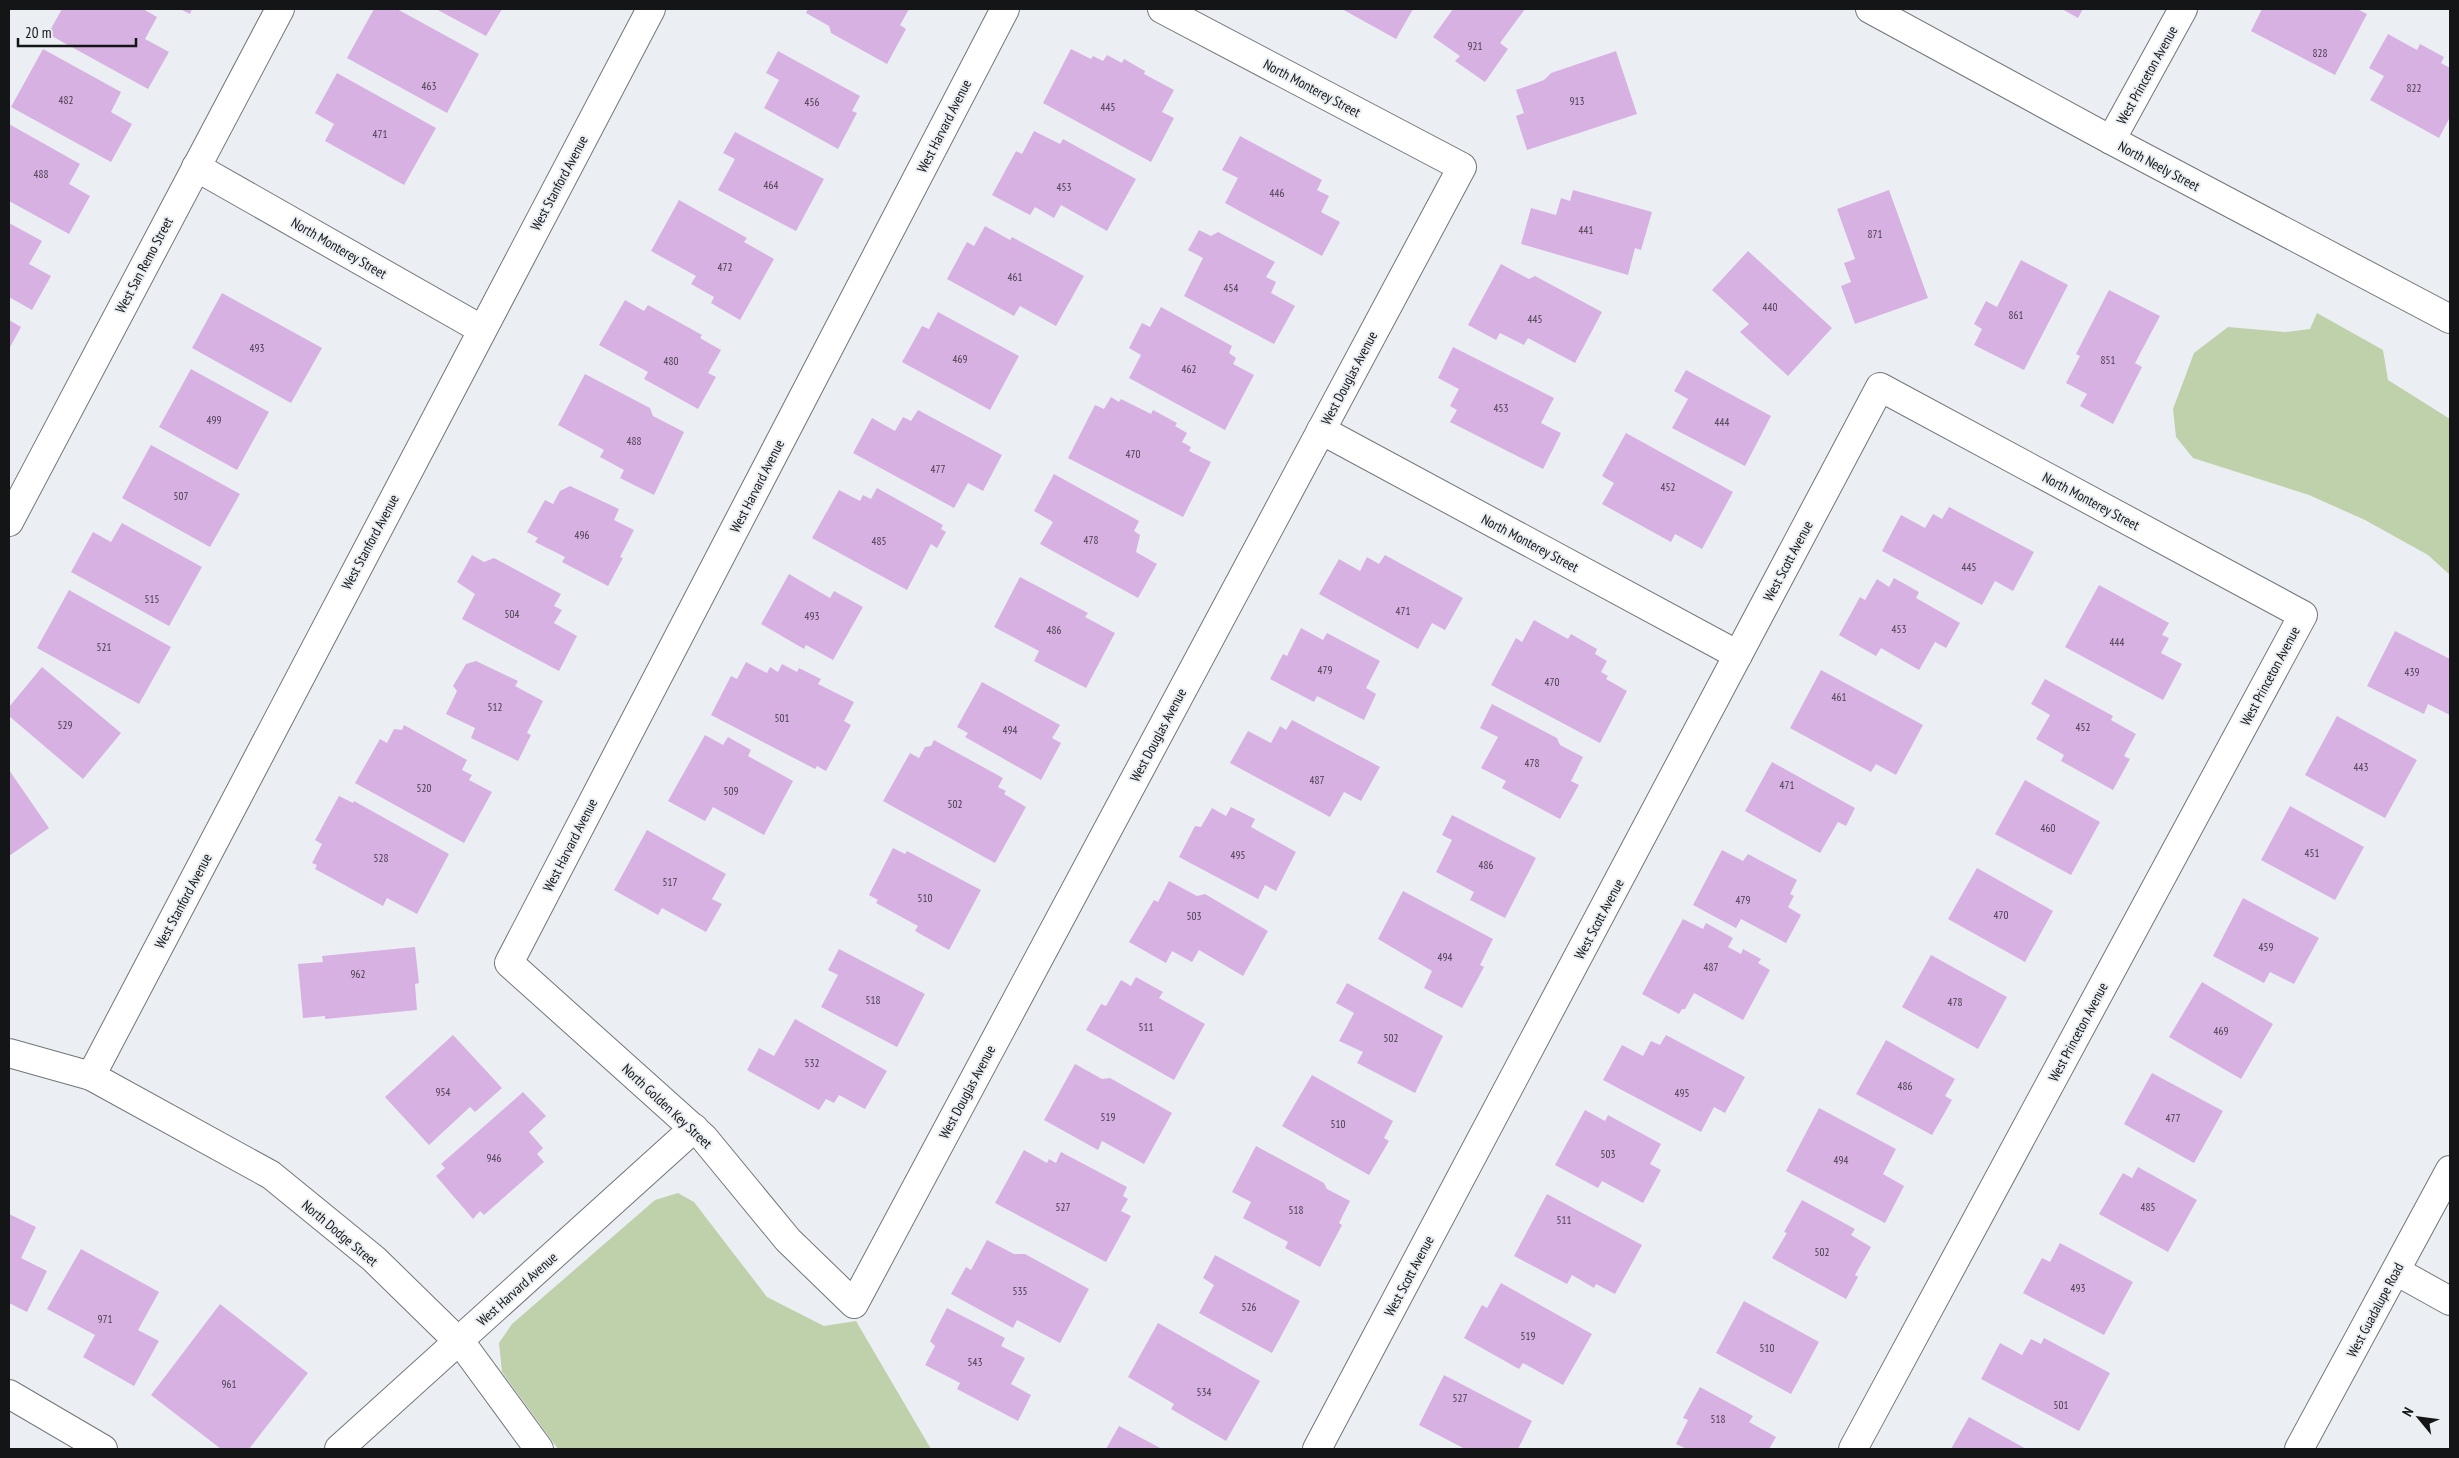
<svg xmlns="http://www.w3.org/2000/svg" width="2459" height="1458" font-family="'PT Sans Narrow',sans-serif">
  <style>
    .green { fill: #bfd1ab }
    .building { fill: #d8b1e3 }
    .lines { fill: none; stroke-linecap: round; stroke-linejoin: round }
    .minor-casing { stroke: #727579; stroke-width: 30 }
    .major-casing { stroke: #727579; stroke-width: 30 }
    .minor { stroke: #fff; stroke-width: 28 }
    .major { stroke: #fff; stroke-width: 28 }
    .labels { text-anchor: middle; stroke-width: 4; stroke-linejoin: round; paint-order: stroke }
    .number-label { font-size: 11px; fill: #443c49 }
    .street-label { font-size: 14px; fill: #131516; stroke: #ebeff3 }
  </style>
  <rect width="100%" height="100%" fill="#ebeff3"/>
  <!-- green -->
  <g class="green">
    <polygon points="2317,313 2383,350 2388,380 2450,419 2450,575 2428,555 2365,520 2309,495 2193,458 2176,437 2173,409 2194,353 2228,327 2285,332 2310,329"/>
    <polygon points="678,1193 694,1202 767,1297 824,1326 856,1321 931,1449 558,1449 502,1372 499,1343 512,1324 655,1200"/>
  </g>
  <!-- building -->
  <g class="building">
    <polygon points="62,9 143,9 157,17 145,39 169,52 148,89 48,34"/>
    <polygon points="180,9 192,9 190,14"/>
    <polygon points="374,9 397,9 479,54 447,113 347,58"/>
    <polygon points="436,9 502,9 486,36"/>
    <polygon points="808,9 909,9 900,25 906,29 887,64 831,33 829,26 806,13"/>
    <polygon points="1342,9 1413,9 1396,39"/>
    <polygon points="1453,9 1525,9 1500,43 1508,49 1485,82 1455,61 1460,56 1433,37"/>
    <polygon points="2062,9 2083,9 2078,18"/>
    <polygon points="2262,9 2357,9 2367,14 2335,75 2251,31"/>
    <polygon points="2388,34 2417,50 2420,44 2444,57 2441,63 2450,68 2450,117 2439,138 2370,100 2384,76 2369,68"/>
    <polygon points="43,49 121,92 111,112 132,124 111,162 11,107"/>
    <polygon points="1071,49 1091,59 1093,56 1103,61 1107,55 1122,63 1124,59 1145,71 1144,74 1174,90 1162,112 1174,118 1151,162 1043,103"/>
    <polygon points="778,51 860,96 852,111 857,113 838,149 764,108 779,80 766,73"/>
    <polygon points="1616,51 1637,114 1527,150 1516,116 1524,113 1516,90 1544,80 1551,73"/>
    <polygon points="337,73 436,128 404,185 325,141 334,124 315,113"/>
    <polygon points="9,124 80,164 69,184 90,196 69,234 9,201"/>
    <polygon points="1034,131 1060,144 1063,139 1136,179 1107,231 1061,205 1054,218 1035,207 1030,215 992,195 1016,151 1022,154"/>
    <polygon points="735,132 824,179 796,231 718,190 735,159 723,153"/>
    <polygon points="1240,136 1322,180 1317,190 1329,196 1321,212 1340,222 1322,256 1225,203 1238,178 1222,170"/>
    <polygon points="1573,190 1652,212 1641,250 1635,248 1628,275 1521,244 1531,208 1556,215 1561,198 1570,201"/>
    <polygon points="1889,190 1928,298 1855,324 1841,286 1851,282 1844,263 1855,259 1837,209"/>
    <polygon points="679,200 747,238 744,242 774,259 740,320 711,303 714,297 691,284 696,276 651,251"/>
    <polygon points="9,223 42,241 29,264 51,276 32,310 9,297"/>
    <polygon points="985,226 1010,240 1012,237 1084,276 1056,326 1020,306 1014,316 947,279 967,242 974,246"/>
    <polygon points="1199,230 1211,236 1218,232 1275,262 1266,277 1276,282 1271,293 1295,306 1274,344 1184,296 1203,258 1188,250"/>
    <polygon points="1748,251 1832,328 1788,376 1740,332 1749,324 1712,290"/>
    <polygon points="2021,260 2068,285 2024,370 1974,345 1982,329 1974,324 1986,301 1997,307"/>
    <polygon points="1501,264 1529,279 1535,276 1602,312 1575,363 1528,338 1524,345 1500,333 1496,340 1468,325"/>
    <polygon points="2109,290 2160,316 2135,363 2142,367 2113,424 2080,406 2087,394 2066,383 2080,356 2076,354"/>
    <polygon points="222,293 322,348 291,403 192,348"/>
    <polygon points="625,300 644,311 648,305 702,335 700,338 721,350 708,373 716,377 698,409 644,379 648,372 599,345"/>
    <polygon points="1161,307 1232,346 1229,353 1236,358 1233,364 1254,375 1225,430 1129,378 1141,355 1129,348 1142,323 1150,327"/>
    <polygon points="938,312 1019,356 990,410 902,362 922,326 929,329"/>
    <polygon points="9,320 21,327 9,349"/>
    <polygon points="1453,347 1554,398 1541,423 1561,433 1543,469 1450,422 1457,410 1450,406 1459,389 1438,378"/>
    <polygon points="191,369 269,412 237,470 159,427"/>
    <polygon points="1686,370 1771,416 1745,466 1672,428 1688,399 1674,391"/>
    <polygon points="585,374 650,408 653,416 684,432 654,495 620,478 624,470 600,457 604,450 558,425"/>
    <polygon points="1111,397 1119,402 1121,399 1151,414 1153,410 1177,423 1175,426 1187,433 1182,442 1191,447 1189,451 1211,462 1183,517 1068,458 1095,405 1104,409"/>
    <polygon points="918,410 1002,455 983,491 968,483 954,508 853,453 872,418 895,431 903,417 911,421"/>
    <polygon points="1626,433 1733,492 1702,549 1675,534 1671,542 1602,504 1614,483 1602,476"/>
    <polygon points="151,445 240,494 210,547 122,498"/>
    <polygon points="1054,474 1139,521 1134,531 1140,535 1136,552 1157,564 1138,598 1040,544 1053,522 1034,511"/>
    <polygon points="570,486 619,509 614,520 634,530 620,557 623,558 608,586 562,562 565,557 535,542 538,538 527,532 545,500 553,504 560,491"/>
    <polygon points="877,488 943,525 941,529 946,532 937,548 931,544 907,590 812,538 839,490 860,501 863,495 871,499"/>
    <polygon points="1949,507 2034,552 2013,591 1995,581 1982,605 1882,551 1901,515 1925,528 1933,514 1942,519"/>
    <polygon points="122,523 202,567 169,626 71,572 93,532 111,542"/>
    <polygon points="472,555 484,562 494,558 561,594 554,606 562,610 554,623 577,636 559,671 462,619 475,594 457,582"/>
    <polygon points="1385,555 1463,598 1445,630 1432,623 1418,649 1319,594 1339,559 1360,571 1367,557 1379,564"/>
    <polygon points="789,574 830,598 834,591 863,607 833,660 806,645 804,649 761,624"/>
    <polygon points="1020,577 1088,613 1085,617 1115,633 1086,688 1034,661 1039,651 994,627"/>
    <polygon points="1894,578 1919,592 1916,598 1960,623 1946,648 1935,642 1919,670 1881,648 1876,656 1839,635 1860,597 1865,600 1877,579 1889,587"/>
    <polygon points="2099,585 2169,623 2162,635 2169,638 2161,653 2182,664 2163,700 2065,647"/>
    <polygon points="69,590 171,647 139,704 37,648"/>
    <polygon points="1534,620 1568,639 1571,634 1597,649 1595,654 1607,661 1601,672 1608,676 1606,679 1627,691 1600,743 1491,685 1516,638 1522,642"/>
    <polygon points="1301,628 1323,640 1327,633 1380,661 1366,688 1376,694 1364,720 1317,696 1314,702 1270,679 1283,654 1287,656"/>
    <polygon points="2395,631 2450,659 2450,715 2428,704 2424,714 2367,686"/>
    <polygon points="476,661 518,681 515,686 543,701 527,733 531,735 518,761 471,738 475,728 446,714 457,691 453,686 466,664"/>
    <polygon points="746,662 767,673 770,667 778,672 782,664 797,672 799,668 821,679 818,684 854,702 844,721 851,725 826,771 817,766 815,769 711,715 731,676 737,679"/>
    <polygon points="42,667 121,733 83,779 9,716 9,707"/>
    <polygon points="1821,670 1923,725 1896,775 1876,764 1871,772 1790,728"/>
    <polygon points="2045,679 2113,716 2111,720 2136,734 2124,756 2130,759 2113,790 2061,761 2064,755 2036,739 2050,715 2031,704"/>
    <polygon points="982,682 1060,725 1052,738 1061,743 1041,780 965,737 968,733 957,727"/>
    <polygon points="1492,704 1557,738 1560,745 1583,757 1571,781 1579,785 1560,819 1502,788 1506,781 1481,768 1498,737 1480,728"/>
    <polygon points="2337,716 2417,760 2385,818 2305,775"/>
    <polygon points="1292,720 1380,767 1361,801 1344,792 1330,817 1230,763 1248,731 1271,743 1280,726 1286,730"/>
    <polygon points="404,725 467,760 462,770 472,775 469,780 492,792 464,843 355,783 380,739 387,743 394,729 402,730"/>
    <polygon points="705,735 723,745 728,737 751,750 748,756 793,781 764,835 713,807 705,821 668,801"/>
    <polygon points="934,740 1003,778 998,787 1006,791 1004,794 1026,807 995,863 883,801 910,753 919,758 925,747 931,746"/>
    <polygon points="1772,762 1855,808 1846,826 1838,822 1820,853 1745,811"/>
    <polygon points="9,770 49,828 9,856"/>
    <polygon points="2025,780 2100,822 2071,875 1995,834"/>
    <polygon points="339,796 353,803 354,801 449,854 417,914 387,898 383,906 315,869 317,865 312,863 322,844 315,840"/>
    <polygon points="2290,806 2364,847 2335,900 2261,860"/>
    <polygon points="1231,807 1255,819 1251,827 1296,852 1276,891 1265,885 1258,899 1179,857 1195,826 1201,827 1212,808 1226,816"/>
    <polygon points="1452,815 1536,858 1505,918 1470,900 1474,892 1436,872 1452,840 1442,835"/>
    <polygon points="647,830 726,874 712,899 722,904 706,932 662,908 658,915 614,890"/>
    <polygon points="893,848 905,854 907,851 981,890 949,950 915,931 918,926 876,903 878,900 869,895"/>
    <polygon points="1722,850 1743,861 1748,854 1797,880 1790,894 1794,896 1788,907 1801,915 1786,943 1741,919 1736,928 1693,905"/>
    <polygon points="1977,868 2053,911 2025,962 1948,919"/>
    <polygon points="1169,881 1197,896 1205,894 1268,931 1243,976 1199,950 1192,962 1172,951 1166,963 1129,942 1154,900 1158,902"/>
    <polygon points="1403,891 1493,939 1480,965 1484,967 1462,1008 1424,988 1432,971 1378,939"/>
    <polygon points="2243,898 2319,938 2294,984 2270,972 2264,983 2213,956"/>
    <polygon points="1683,919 1703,929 1706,923 1733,938 1728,947 1741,954 1743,949 1761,959 1758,963 1770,970 1743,1020 1694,993 1685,1009 1682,1009 1679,1014 1642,994"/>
    <polygon points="415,947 419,983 415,984 417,1010 325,1019 325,1016 303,1018 298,964 323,962 322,956"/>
    <polygon points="839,949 925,994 897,1047 821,1007 838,975 828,970"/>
    <polygon points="1931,955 2007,997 1978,1049 1902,1007"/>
    <polygon points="1136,977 1163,992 1159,998 1205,1024 1174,1080 1086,1030 1101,1004 1106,1006 1121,980 1131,986"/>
    <polygon points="2202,982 2273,1024 2241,1079 2169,1037"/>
    <polygon points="1347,983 1443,1036 1415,1093 1357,1063 1363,1052 1339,1041 1354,1013 1336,1003"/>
    <polygon points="795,1019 887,1071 865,1109 839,1095 834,1103 826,1099 819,1110 747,1070 759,1048 774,1056"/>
    <polygon points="453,1035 502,1088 475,1112 470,1107 429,1145 385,1097"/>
    <polygon points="1666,1035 1745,1077 1725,1113 1714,1107 1701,1132 1603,1080 1622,1045 1643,1056 1651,1041 1660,1045"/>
    <polygon points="1886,1040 1955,1079 1945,1096 1952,1100 1932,1135 1856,1094"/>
    <polygon points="1075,1064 1102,1079 1110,1078 1172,1113 1144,1164 1102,1141 1098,1150 1044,1120"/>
    <polygon points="2152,1073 2223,1111 2194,1163 2124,1124"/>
    <polygon points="1312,1075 1393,1121 1384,1138 1389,1141 1369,1175 1282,1126"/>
    <polygon points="523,1092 546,1116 529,1132 543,1148 537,1154 544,1162 484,1215 480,1211 473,1219 436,1176 445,1168 441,1164"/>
    <polygon points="1819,1108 1896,1149 1883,1174 1904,1186 1885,1223 1786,1171"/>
    <polygon points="1585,1110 1605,1121 1608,1115 1661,1144 1650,1164 1661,1170 1643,1203 1602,1181 1598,1188 1555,1165"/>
    <polygon points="1256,1146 1324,1183 1327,1189 1350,1201 1339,1223 1342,1225 1320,1267 1285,1248 1288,1242 1243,1218 1251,1202 1232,1192"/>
    <polygon points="1024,1150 1047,1163 1049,1159 1056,1163 1061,1152 1127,1187 1123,1196 1128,1199 1121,1211 1131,1216 1106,1262 995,1203"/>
    <polygon points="2138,1167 2197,1200 2168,1252 2099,1214 2123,1173 2132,1178"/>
    <polygon points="1547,1194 1642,1245 1615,1294 1596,1284 1594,1288 1572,1275 1567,1284 1514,1256"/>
    <polygon points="1802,1200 1855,1229 1851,1235 1871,1247 1855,1275 1858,1277 1846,1299 1772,1258 1787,1233 1784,1232"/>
    <polygon points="9,1214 36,1227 21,1258 47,1271 27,1312 9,1303"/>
    <polygon points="987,1240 1014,1254 1025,1254 1089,1289 1060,1343 1017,1320 1013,1328 951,1294 966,1267 971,1270"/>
    <polygon points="2060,1243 2133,1282 2104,1335 2023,1293 2042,1258 2050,1262"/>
    <polygon points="81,1249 159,1292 138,1330 159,1341 134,1386 83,1357 95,1335 47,1309"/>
    <polygon points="1215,1255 1300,1301 1272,1353 1199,1313 1214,1285 1203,1278"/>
    <polygon points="1501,1283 1592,1334 1563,1385 1523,1363 1519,1369 1464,1338 1482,1305 1487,1308"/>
    <polygon points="1744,1301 1819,1342 1791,1394 1716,1353"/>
    <polygon points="220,1304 308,1373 249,1449 221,1449 151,1395"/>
    <polygon points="947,1308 1005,1338 1001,1346 1025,1358 1011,1384 1031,1395 1018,1421 957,1389 960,1383 925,1365 935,1346 930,1341"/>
    <polygon points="1158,1323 1260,1381 1226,1441 1171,1409 1174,1404 1128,1377"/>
    <polygon points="2044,1338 2110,1373 2079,1431 1981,1379 2000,1343 2022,1355 2031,1339 2041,1344"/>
    <polygon points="1444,1375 1532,1421 1518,1449 1465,1449 1419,1425"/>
    <polygon points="1700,1387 1753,1416 1749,1422 1776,1437 1769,1449 1687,1449 1676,1444 1688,1420 1683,1418"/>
    <polygon points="1969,1417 2026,1449 1951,1449"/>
    <polygon points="1119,1426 1162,1449 1106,1449"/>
  </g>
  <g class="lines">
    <defs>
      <g id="minor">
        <polyline points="1005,9 509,963 704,1138 788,1240 854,1304 1462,167 1162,9"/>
        <polyline points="1870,9 2111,140 2450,319"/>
        <polyline points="2111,140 2183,9"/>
        <polyline points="196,167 481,329"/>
        <polyline points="1321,430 1738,655"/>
        <polyline points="9,522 280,9"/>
        <polyline points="9,1053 91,1076 271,1175 374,1259 465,1348 539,1449"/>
        <polyline points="91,1076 651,9"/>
        <polyline points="2396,1271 2450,1301"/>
        <polyline points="9,1394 103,1449"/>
        <polyline points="339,1449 694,1128"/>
        <polyline points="1317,1449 1880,387 2303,615 1853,1449"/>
      </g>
      <polyline id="major" points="2299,1449 2450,1170"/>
    </defs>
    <!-- minor casing -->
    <use href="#minor" class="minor-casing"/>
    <!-- major casing -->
    <use href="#major" class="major-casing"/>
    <!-- minor -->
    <use href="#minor" class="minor"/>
    <!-- major -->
    <use href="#major" class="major"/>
  </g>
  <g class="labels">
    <!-- number labels -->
    <g class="number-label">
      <text x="1475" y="50">921</text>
      <text x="2320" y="57">828</text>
      <text x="429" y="90">463</text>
      <text x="2414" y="92">822</text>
      <text x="66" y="104">482</text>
      <text x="1577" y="105">913</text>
      <text x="812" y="106">456</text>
      <text x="1108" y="111">445</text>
      <text x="380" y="138">471</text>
      <text x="41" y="178">488</text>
      <text x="771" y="189">464</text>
      <text x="1064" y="191">453</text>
      <text x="1277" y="197">446</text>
      <text x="1586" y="234">441</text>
      <text x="1875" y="238">871</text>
      <text x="725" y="271">472</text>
      <text x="1015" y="281">461</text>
      <text x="1231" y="292">454</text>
      <text x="1770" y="311">440</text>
      <text x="2016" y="319">861</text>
      <text x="1535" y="323">445</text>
      <text x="257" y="352">493</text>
      <text x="960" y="363">469</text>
      <text x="2108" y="364">851</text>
      <text x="671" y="365">480</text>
      <text x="1189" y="373">462</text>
      <text x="1501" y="412">453</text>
      <text x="214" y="424">499</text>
      <text x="1722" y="426">444</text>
      <text x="634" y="445">488</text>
      <text x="1133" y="458">470</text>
      <text x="938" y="473">477</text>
      <text x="1668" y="491">452</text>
      <text x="181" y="500">507</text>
      <text x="582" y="539">496</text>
      <text x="1091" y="544">478</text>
      <text x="879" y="545">485</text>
      <text x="1969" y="571">445</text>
      <text x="152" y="603">515</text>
      <text x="1403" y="615">471</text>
      <text x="512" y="618">504</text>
      <text x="812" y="620">493</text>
      <text x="1899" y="633">453</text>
      <text x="1054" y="634">486</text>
      <text x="2117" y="646">444</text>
      <text x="104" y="651">521</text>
      <text x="1325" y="674">479</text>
      <text x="2412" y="676">439</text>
      <text x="1552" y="686">470</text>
      <text x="1839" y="701">461</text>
      <text x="495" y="711">512</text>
      <text x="782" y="722">501</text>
      <text x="65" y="729">529</text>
      <text x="2083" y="731">452</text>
      <text x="1010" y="734">494</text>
      <text x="1532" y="767">478</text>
      <text x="2361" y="771">443</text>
      <text x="1317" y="784">487</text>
      <text x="1787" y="789">471</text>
      <text x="424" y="792">520</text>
      <text x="731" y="795">509</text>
      <text x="955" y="808">502</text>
      <text x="2048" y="832">460</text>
      <text x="2312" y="857">451</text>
      <text x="1238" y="859">495</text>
      <text x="381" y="862">528</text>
      <text x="1486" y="869">486</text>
      <text x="670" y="886">517</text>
      <text x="925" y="902">510</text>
      <text x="1743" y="904">479</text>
      <text x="2001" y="919">470</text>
      <text x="1194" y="920">503</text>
      <text x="2266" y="951">459</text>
      <text x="1445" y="961">494</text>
      <text x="1711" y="971">487</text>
      <text x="358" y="978">962</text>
      <text x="873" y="1004">518</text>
      <text x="1955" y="1006">478</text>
      <text x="1146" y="1031">511</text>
      <text x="2221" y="1035">469</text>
      <text x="1391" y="1042">502</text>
      <text x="812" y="1067">532</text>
      <text x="1905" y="1090">486</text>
      <text x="443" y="1096">954</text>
      <text x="1682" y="1097">495</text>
      <text x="1108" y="1121">519</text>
      <text x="2173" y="1122">477</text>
      <text x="1338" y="1128">510</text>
      <text x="1608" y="1158">503</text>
      <text x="494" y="1162">946</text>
      <text x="1841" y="1164">494</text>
      <text x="1063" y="1211">527</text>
      <text x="2148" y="1211">485</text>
      <text x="1296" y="1214">518</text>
      <text x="1564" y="1224">511</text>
      <text x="1822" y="1256">502</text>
      <text x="2078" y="1292">493</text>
      <text x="1020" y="1295">535</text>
      <text x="1249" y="1311">526</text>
      <text x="105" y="1323">971</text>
      <text x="1528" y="1340">519</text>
      <text x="1767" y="1352">510</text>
      <text x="975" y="1366">543</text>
      <text x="229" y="1388">961</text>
      <text x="1204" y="1396">534</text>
      <text x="1460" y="1402">527</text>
      <text x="2061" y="1409">501</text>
      <text x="1718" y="1423">518</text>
    </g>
    <!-- street labels -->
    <g class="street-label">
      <text transform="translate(2147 75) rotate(-61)" y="5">West Princeton Avenue</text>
      <text transform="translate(1312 88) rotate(28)" y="5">North Monterey Street</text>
      <text transform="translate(944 126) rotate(-63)" y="5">West Harvard Avenue</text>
      <text transform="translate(2159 166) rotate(28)" y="5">North Neely Street</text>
      <text transform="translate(559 183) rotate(-62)" y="5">West Stanford Avenue</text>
      <text transform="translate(339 248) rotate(30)" y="5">North Monterey Street</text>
      <text transform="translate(144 265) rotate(-62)" y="5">West San Remo Street</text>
      <text transform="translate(1349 378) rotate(-62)" y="5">West Douglas Avenue</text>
      <text transform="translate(757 486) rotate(-63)" y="5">West Harvard Avenue</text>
      <text transform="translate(2091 501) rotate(28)" y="5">North Monterey Street</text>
      <text transform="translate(370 542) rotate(-62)" y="5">West Stanford Avenue</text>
      <text transform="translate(1530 543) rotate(28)" y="5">North Monterey Street</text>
      <text transform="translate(1788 561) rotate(-62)" y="5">West Scott Avenue</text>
      <text transform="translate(2270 676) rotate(-62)" y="5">West Princeton Avenue</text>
      <text transform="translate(1158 735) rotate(-62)" y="5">West Douglas Avenue</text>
      <text transform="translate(570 845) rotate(-63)" y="5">West Harvard Avenue</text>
      <text transform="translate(183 901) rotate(-62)" y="5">West Stanford Avenue</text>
      <text transform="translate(1599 919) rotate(-62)" y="5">West Scott Avenue</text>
      <text transform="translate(2078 1032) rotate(-62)" y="5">West Princeton Avenue</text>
      <text transform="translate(967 1092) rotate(-62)" y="5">West Douglas Avenue</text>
      <text transform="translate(667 1106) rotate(43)" y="5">North Golden Key Street</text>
      <text transform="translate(340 1233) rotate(40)" y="5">North Dodge Street</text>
      <text transform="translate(1409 1276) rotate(-62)" y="5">West Scott Avenue</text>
      <text transform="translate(517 1289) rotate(-42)" y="5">West Harvard Avenue</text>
      <text transform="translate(2375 1310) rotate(-62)" y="5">West Guadalupe Road</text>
    </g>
  </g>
  <!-- border -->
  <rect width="2459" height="1458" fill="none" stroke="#131516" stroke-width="20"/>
  <!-- north arrow -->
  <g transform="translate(2419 1418) rotate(299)" stroke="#ebeff3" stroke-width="4" paint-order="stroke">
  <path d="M0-4L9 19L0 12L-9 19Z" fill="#131516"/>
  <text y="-8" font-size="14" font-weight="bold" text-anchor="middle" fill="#131516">N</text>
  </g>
  <!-- scale -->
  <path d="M18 38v8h118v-8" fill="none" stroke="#131516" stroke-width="2.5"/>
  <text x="25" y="38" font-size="15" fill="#131516" stroke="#ebeff3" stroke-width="4" paint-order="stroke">20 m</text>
</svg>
